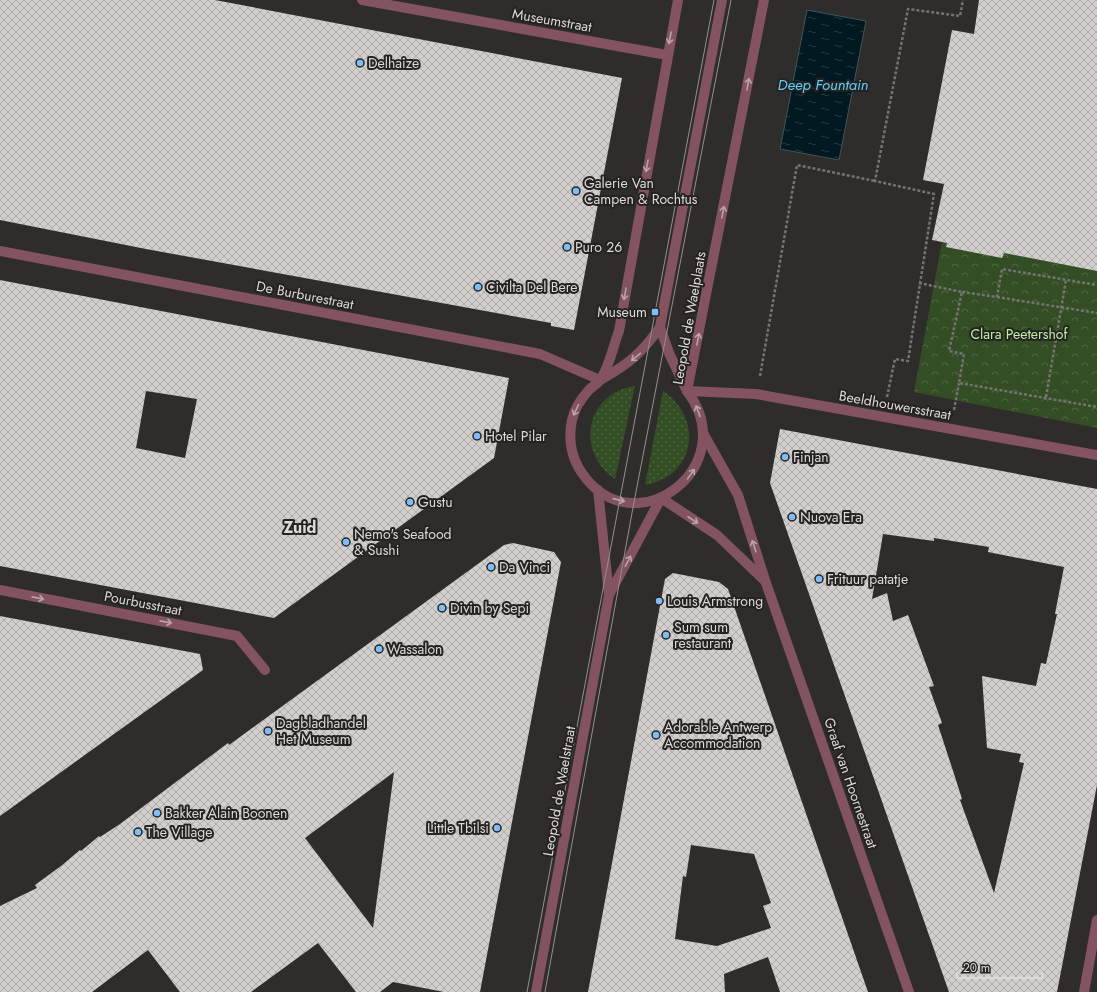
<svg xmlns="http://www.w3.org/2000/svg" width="1097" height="992" font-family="Jost,sans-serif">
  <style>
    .grass { fill: url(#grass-dots) }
    .forest { fill: url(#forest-crowns) }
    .water { fill: url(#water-ripples); stroke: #435358 }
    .building { fill: url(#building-cross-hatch); fill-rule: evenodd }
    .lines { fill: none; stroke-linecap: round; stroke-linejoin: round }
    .path { stroke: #767472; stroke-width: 2.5; stroke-dasharray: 3 2; stroke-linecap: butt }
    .lane { stroke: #83535f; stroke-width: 10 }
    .street { stroke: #83535f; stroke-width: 10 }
    .tram { stroke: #93918f; stroke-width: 1 }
    .oneway { stroke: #b8a5a8 }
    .poi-dot { fill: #7ebdf9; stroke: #252321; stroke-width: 1.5 }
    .labels { text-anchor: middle; stroke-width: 4; stroke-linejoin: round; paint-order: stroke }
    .street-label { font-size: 14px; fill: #dcdbd9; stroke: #252321 }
    .poi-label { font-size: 14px; fill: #dcdbd9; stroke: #252321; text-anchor: start }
    .park-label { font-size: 14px; fill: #bcf0a3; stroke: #252321 }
    .water-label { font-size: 15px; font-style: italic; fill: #5ccff5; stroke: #252321 }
    .quarter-label { font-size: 16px; font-weight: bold; fill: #dcdbd9; stroke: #252321 }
  </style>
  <defs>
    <pattern id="grass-dots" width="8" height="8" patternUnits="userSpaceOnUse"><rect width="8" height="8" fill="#334e24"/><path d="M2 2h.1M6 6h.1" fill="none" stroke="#506743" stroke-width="1.8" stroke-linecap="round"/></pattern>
    <pattern id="forest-crowns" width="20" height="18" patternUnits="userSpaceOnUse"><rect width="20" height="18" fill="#334e24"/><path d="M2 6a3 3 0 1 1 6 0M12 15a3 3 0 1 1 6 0" fill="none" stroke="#506743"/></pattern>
    <pattern id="water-ripples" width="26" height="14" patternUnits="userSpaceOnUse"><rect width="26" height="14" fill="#021921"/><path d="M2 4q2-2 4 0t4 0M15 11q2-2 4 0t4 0" fill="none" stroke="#263a41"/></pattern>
    <pattern id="building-cross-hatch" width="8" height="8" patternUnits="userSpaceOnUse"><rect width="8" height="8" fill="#d1cfcc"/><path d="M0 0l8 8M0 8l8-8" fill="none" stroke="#adaca9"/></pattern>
  </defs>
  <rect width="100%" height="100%" fill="#2f2d2b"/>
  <!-- grass -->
  <g class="grass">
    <path d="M635,386L615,479C575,452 585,393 635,386Z"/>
    <path d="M663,391C704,419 696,476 645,485Z"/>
  </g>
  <!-- forest -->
  <polygon class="forest" points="942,242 947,243 946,247 1004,253 1097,271 1097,428 914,392"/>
  <!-- water -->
  <polygon class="water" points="807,10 866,21 839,160 780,149"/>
  <!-- building -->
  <g class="building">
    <polygon points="0,0 215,0 622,78 574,330 551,326 551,323 146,249 0,220"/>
    <polygon points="979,0 1097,0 1097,271 1004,253 1002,258 946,247 947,243 932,240 944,184 923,180 952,30 974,34"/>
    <path d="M0,280L509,378L494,458L274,618L0,566ZM146,391L197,399L185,458L136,448Z"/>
    <path d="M780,429L1097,489V785L1057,992H949L770,483ZM883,534L934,541V538L989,547L988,552L1064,567L1055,614H1057L1046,664L1041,663L1036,686L982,676L987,748L1021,754L1019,762L1024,763L994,893L960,800L962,799L955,777L938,725L942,723L929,687L934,686L908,615L893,621L887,593L872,599Z"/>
    <path d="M513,543L554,552L561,562L480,992H444L393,982L380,992H356L318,943L251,992H180L148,950L92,992H0V906L37,888L35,885L61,866L80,850L81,851L99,836L100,837L120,824L228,743L229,745L504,545ZM394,772L373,928L305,838Z"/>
    <path d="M673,573L719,582L728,589L868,992H780L768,957L724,974L725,992H588L665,579ZM691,845L754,854L771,903L763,906L771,928L717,946L675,939L683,876L686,877Z"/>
    <polygon points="0,616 200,654 203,670 0,816"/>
  </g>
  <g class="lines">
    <!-- path -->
    <g class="path">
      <polyline points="919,283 962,292 949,351 964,354 959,383 1097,407"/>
      <polyline points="962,292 997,297 1002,269 1097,285"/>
      <polyline points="997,297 1097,313"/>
      <polyline points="760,376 797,165 875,181"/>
      <polyline points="887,397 895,359 908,361 934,194 875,181 908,9 960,16 963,0"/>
      <polyline points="1046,397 1066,280"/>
      <polyline points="954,410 959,383"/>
    </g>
    <!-- lane -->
    <g class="lane">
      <polyline points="660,327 669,353 687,391"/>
      <path d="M600,380C629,364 642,353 660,327L722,0"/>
    </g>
    <!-- street -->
    <g class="street">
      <polyline points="362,0 667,55"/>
      <path d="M678,0L619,331C613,346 610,365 601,379C598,384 591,387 588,391C581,399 574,410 572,420C568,438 571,458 582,473C634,549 744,466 687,391L764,0"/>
      <polyline points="0,251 540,354 600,380"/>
      <polyline points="687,391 756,394 1097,455"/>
      <polyline points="703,433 738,495 766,583 909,992"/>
      <polyline points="661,498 717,535 765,581"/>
      <polyline points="0,590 237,636 265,670"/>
      <polyline points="609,595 661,498"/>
      <polyline points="536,992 609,595 598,490"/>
      <polyline points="1084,992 1097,920"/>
    </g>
    <!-- tram -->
    <g class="tram">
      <polyline points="527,992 714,0"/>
      <polyline points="545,992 634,502 731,0"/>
    </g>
  </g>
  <!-- one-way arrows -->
  <defs><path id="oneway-shaft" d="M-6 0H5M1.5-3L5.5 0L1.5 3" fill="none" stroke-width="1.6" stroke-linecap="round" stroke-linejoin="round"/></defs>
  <g class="oneway">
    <use href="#oneway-shaft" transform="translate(670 38) rotate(101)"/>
    <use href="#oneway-shaft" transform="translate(748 84) rotate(-79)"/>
    <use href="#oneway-shaft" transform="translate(647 166) rotate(100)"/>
    <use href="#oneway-shaft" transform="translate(723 212) rotate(-79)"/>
    <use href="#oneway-shaft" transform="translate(625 294) rotate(100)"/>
    <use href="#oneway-shaft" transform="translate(698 339) rotate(-79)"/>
    <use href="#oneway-shaft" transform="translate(636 357) rotate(141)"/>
    <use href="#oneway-shaft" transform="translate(576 410) rotate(115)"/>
    <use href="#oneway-shaft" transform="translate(698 411) rotate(-111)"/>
    <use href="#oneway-shaft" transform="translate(691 474) rotate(-54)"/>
    <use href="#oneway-shaft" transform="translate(619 500) rotate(13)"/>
    <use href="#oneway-shaft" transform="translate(693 520) rotate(33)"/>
    <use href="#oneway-shaft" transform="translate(754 546) rotate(-108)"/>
    <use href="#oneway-shaft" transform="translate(628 561) rotate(-62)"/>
    <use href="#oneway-shaft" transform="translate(38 598) rotate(11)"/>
    <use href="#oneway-shaft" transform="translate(166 622) rotate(11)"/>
  </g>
  <!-- markers -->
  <g class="poi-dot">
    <circle cx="360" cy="63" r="4"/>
    <circle cx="576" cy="191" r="4"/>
    <circle cx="567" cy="247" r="4"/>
    <circle cx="478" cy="287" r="4"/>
    <rect x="651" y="308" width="8" height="8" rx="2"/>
    <circle cx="477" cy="436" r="4"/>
    <circle cx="785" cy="457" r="4"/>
    <circle cx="410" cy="502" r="4"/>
    <circle cx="792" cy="517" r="4"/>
    <circle cx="346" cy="542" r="4"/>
    <circle cx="491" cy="567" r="4"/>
    <circle cx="819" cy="579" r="4"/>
    <circle cx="659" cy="601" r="4"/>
    <circle cx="442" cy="608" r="4"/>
    <circle cx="666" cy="635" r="4"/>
    <circle cx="379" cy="649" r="4"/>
    <circle cx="268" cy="731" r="4"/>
    <circle cx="656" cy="735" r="4"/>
    <circle cx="157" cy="813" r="4"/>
    <circle cx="497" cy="828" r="4"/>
    <circle cx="138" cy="832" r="4"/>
  </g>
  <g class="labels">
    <!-- street labels -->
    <g class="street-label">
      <text transform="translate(552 20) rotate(10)" y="5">Museumstraat</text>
      <text transform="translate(305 295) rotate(11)" y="5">De Burburestraat</text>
      <text transform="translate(689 318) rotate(-80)" y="5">Leopold de Waelplaats</text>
      <text transform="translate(895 405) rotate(10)" y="5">Beeldhouwersstraat</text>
      <text transform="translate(143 603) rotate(11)" y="5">Pourbusstraat</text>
      <text transform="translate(851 783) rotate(71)" y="5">Graaf van Hoornestraat</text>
      <text transform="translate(559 791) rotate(-80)" y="5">Leopold de Waelstraat</text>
    </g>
    <!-- poi labels -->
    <g class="poi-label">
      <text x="368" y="68">Delhaize</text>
      <text x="584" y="188">Galerie Van<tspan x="584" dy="16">Campen &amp; Rochtus</tspan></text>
      <text x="575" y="252">Puro 26</text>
      <text x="486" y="292">Civilta Del Bere</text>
      <text x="647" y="317" text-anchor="end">Museum</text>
      <text x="485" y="441">Hotel Pilar</text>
      <text x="793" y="462">Finjan</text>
      <text x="418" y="507">Gustu</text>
      <text x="800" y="522">Nuova Era</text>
      <text x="354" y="539">Nemo's Seafood<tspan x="354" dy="16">&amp; Sushi</tspan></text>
      <text x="499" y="572">Da Vinci</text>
      <text x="827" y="584">Frituur patatje</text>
      <text x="667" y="606">Louis Armstrong</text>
      <text x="450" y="613">Divin by Sepi</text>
      <text x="674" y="632">Sum sum<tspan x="674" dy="16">restaurant</tspan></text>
      <text x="387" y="654">Wassalon</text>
      <text x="276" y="728">Dagbladhandel<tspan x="276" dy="16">Het Museum</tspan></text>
      <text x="664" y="732">Adorable Antwerp<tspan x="664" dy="16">Accommodation</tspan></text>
      <text x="165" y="818">Bakker Alain Boonen</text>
      <text x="489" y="833" text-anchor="end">Little Tbilsi</text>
      <text x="146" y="837">The Village</text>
    </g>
    <!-- park labels -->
    <g class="park-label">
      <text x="1019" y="339">Clara Peetershof</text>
    </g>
    <!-- water labels -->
    <g class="water-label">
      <text x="823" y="90">Deep Fountain</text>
    </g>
    <!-- quarter labels -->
    <g class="quarter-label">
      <text x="300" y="533">Zuid</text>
    </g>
  </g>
  <!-- scale -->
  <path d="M957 972v6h85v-6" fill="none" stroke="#dcdbd9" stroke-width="2"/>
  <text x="963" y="972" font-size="12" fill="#dcdbd9" stroke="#252321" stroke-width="3" paint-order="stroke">20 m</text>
</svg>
